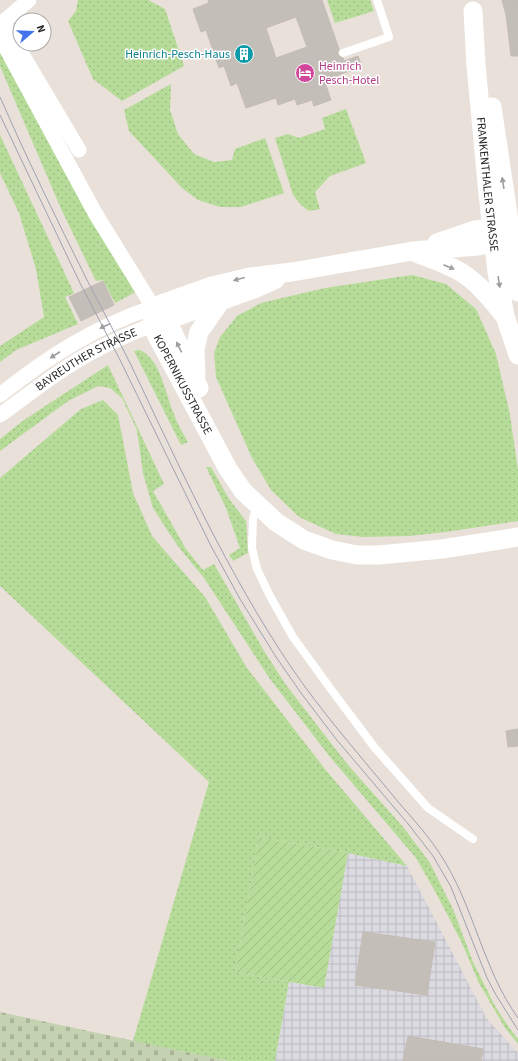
<svg xmlns="http://www.w3.org/2000/svg" width="518" height="1061" font-family="'Source Sans 3',sans-serif">
  <style>
    .industrial { fill: url(#industrial-grid) }
    .grass { fill: url(#grass-dots) }
    .cemetery { fill: url(#cemetery-stones) }
    .garden { fill: url(#garden-furrows) }
    .building { fill: #c4beb9; stroke: #c4bcb4; fill-rule: evenodd }
    .lines { fill: none; stroke-linecap: round; stroke-linejoin: round }
    .service { stroke: #fff; stroke-width: 8 }
    .minor { stroke: #fff; stroke-width: 15 }
    .tertiary { stroke: #fff; stroke-width: 19 }
    .tram { stroke: #9da2b0; stroke-width: 1 }
    .oneway { fill: #9e9e9e }
    .labels { text-anchor: middle; stroke-width: 3; stroke-linejoin: round; paint-order: stroke }
    .culture-label { font-size: 12px; fill: #0d838f; stroke: #fff; text-anchor: end }
    .hotel-label { font-size: 12px; fill: #b23c85; stroke: #fff; text-anchor: start }
    .street-label { font-size: 12px; fill: #272727; stroke: #fff }
  </style>
  <defs>
    <pattern id="industrial-grid" width="8" height="8" patternUnits="userSpaceOnUse"><rect width="8" height="8" fill="#dbdae1"/><path d="M0 4h8M4 0v8" fill="none" stroke="#bcbbc1"/></pattern>
    <pattern id="grass-dots" width="8" height="8" patternUnits="userSpaceOnUse"><rect width="8" height="8" fill="#b7dc99"/><path d="M2 2h.1M6 6h.1" fill="none" stroke="#9dbd84" stroke-width="1.8" stroke-linecap="round"/></pattern>
    <pattern id="cemetery-stones" width="16" height="16" patternUnits="userSpaceOnUse"><rect width="16" height="16" fill="#c5d2b2"/><path d="M2 7V4a2 2 0 0 1 4 0v3zM10 15v-3a2 2 0 0 1 4 0v3z" fill="#a9b499"/></pattern>
    <pattern id="garden-furrows" width="10" height="10" patternUnits="userSpaceOnUse"><rect width="10" height="10" fill="#b7dc99"/><path d="M-1 1l2-2M0 10L10 0M9 11l2-2" fill="none" stroke="#9dbd84"/></pattern>
  </defs>
  <rect width="100%" height="100%" fill="#e9e1d9"/>
  <!-- industrial -->
  <polygon class="industrial" points="348,853 407,866 487,1019 518,1053 518,1061 275,1061 289,982 324,988"/>
  <!-- grass -->
  <g class="grass">
    <polygon points="78,0 148,0 165,9 184,66 122,101 93,79 68,21 76,11"/>
    <polygon points="327,0 370,0 374,11 335,23"/>
    <polygon points="0,28 98,210 147,286 115,303 103,280 96,281 62,211 0,66"/>
    <polygon points="171,84 170,110 178,134 194,154 214,162 232,160 235,149 265,138 284,193 241,207 220,207 198,200 182,188 129,131 124,110"/>
    <polygon points="346,109 366,163 330,176 315,192 320,209 309,211 301,205 293,195 275,138 288,134 299,138 325,129 322,118"/>
    <polygon points="0,135 74,293 65,297 78,324 16,350 0,362 0,346 44,317 36,269 19,213 0,173"/>
    <polygon points="412,275 446,284 476,309 496,354 510,415 518,470 518,521 446,532 409,536 364,537 336,534 299,517 271,490 252,458 216,377 214,353 220,337 237,316 261,303 325,288"/>
    <path d="M140,350C162,361 165,394 174,414C177,424 183,433 188,442L181,445L134,351Z"/>
    <polygon points="108,365 164,484 153,491 186,549 203,570 214,564 264,651 286,685 348,765 404,828 430,863 453,909 473,962 495,1006 510,1029 518,1039 518,1044 505,1028 479,983 461,941 436,893 416,858 330,757 270,679 204,578 177,545 153,508 143,473 137,430 122,398 110,388 98,386 68,401 0,451 0,439 24,420"/>
    <polygon points="103,400 118,415 133,493 152,536 205,597 247,668 325,769 407,866 348,853 259,837 235,972 289,982 275,1061 228,1061 133,1041 209,782 0,586 0,478 81,409"/>
    <polygon points="206,467 211,467 229,499 246,521 248,553 233,561 229,555 240,548 226,508"/>
  </g>
  <!-- cemetery -->
  <polygon class="cemetery" points="0,1012 228,1061 0,1061"/>
  <!-- garden -->
  <polygon class="garden" points="259,837 348,853 324,988 235,972"/>
  <!-- building -->
  <g class="building">
    <path d="M208,0H322L339,49L338,52V55L343,58L344,61L358,56L362,67L324,80L331,100L314,106L312,100L297,105L295,99L278,105L276,98L246,108L237,83L231,86L224,66L219,68L206,30L201,32L193,9L209,3ZM296,17L307,47L276,58L266,28Z"/>
    <polygon points="502,0 518,0 518,56 511,56 506,15"/>
    <polygon points="103,281 114,305 81,321 69,297"/>
    <polygon points="518,729 518,746 508,747 506,731"/>
    <polygon points="363,932 435,942 427,995 355,985"/>
    <polygon points="408,1036 483,1049 481,1061 403,1061"/>
  </g>
  <g class="lines">
    <!-- service -->
    <g class="service">
      <polyline points="343,53 389,37 377,0"/>
      <polyline points="258,505 253,518 252,548 257,569 270,596 293,637 333,692 375,748 428,808 473,839"/>
    </g>
    <!-- minor -->
    <g class="minor">
      <polyline points="29,0 3,22 79,150"/>
      <path d="M0,37L95,213L153,307C93,328 49,356 0,395"/>
      <path id="s1" d="M0,415C31,393 64,366 98,349C119,338 141,329 163,321"/>
    </g>
    <!-- tertiary -->
    <g class="tertiary">
      <path id="s2" d="M473,11L476,65L488,194L497,272L505,316L518,355"/>
      <polyline points="492,107 508,214 518,292"/>
      <polyline points="437,243 475,230 492,228 503,232"/>
      <path d="M416,253C430,258 444,263 457,270C476,280 490,298 504,315"/>
      <path id="s3" d="M153,307L152,325L157,336L228,469L243,491L276,522L304,540L332,550L357,555H379L442,549L518,537"/>
      <polyline points="153,307 212,286 250,277 292,272 413,251 478,246 494,243 511,235"/>
      <polyline points="153,307 167,320 199,388"/>
      <polyline points="167,320 254,289 276,279"/>
      <polyline points="196,375 195,349 199,332 220,302"/>
    </g>
    <!-- tram -->
    <g class="tram">
      <path d="M0,97C27,159 57,220 87,280C102,309 117,337 131,365C180,468 227,572 291,667C321,711 356,751 390,792C407,813 426,832 440,854C474,905 482,968 518,1018"/>
      <polyline points="0,115 80,283 120,360 211,546 240,599 276,657 301,693 336,739 409,825 433,856 451,887 487,978 496,995 518,1030"/>
    </g>
  </g>
  <!-- one-way arrows -->
  <defs><path id="oneway-solid" d="M-6-.8H1V-3.2L6.5 0L1 3.2V.8H-6Z"/></defs>
  <g class="oneway">
    <use href="#oneway-solid" transform="translate(503 183) rotate(-99)"/>
    <use href="#oneway-solid" transform="translate(449 267) rotate(23)"/>
    <use href="#oneway-solid" transform="translate(239 279) rotate(165)"/>
    <use href="#oneway-solid" transform="translate(499 282) rotate(81)"/>
    <use href="#oneway-solid" transform="translate(105 326) rotate(154)"/>
    <use href="#oneway-solid" transform="translate(179 347) rotate(-116)"/>
    <use href="#oneway-solid" transform="translate(55 355) rotate(147)"/>
  </g>
  <!-- icons -->
  <defs>
    <symbol id="building-disc" viewBox="-11 -11 22 22"><circle r="9.5" fill="#0f9aa8" stroke="#fff"/><path d="M-4-6H4V6H1V3H-1V6H-4ZM-2.5-4.3h1.7v1.8h-1.7ZM.8-4.3h1.7v1.8H.8ZM-2.5-1h1.7V.8h-1.7ZM.8-1h1.7V.8H.8Z" fill="#fff"/></symbol>
    <symbol id="hotel-disc" viewBox="-11 -11 22 22"><circle r="9.5" fill="#d1479c" stroke="#fff"/><path d="M-6-4.5h1.5V1H6V5H4.5V3h-9V5H-6ZM-4 0a1.8 1.8 0 1 1 3.6 0ZM.5 0V-2.5h3Q6-2.5 6 0Z" fill="#fff"/></symbol>
  </defs>
  <g fill-rule="evenodd">
    <use href="#building-disc" x="233" y="43" width="22" height="22"/>
    <use href="#hotel-disc" x="294" y="62" width="22" height="22"/>
  </g>
  <g class="labels">
    <!-- culture labels -->
    <g class="culture-label">
      <text x="230" y="58">Heinrich-Pesch-Haus</text>
    </g>
    <!-- hotel labels -->
    <g class="hotel-label">
      <text x="319" y="70">Heinrich<tspan x="319" dy="14">Pesch-Hotel</tspan></text>
    </g>
    <!-- street labels -->
    <g class="street-label">
      <text dy="4" stroke="none"><textPath href="#s2" startOffset="174">FRANKENTHALER STRASSE</textPath></text>
      <text dy="4" stroke="none"><textPath href="#s1" startOffset="103">BAYREUTHER STRASSE</textPath></text>
      <text dy="4" stroke="none"><textPath href="#s3" startOffset="85">KOPERNIKUSSTRASSE</textPath></text>
    </g>
  </g>
  <!-- north arrow -->
  <g transform="translate(32 32) rotate(71)"><circle r="19" fill="#ffffff" stroke="#a9a9a9"/>
  <path d="M0-3L7 15L0 10L-7 15Z" fill="#4374ed"/>
  <text y="-6" font-size="11" font-weight="bold" text-anchor="middle" fill="#272727">N</text>
  </g>
</svg>
